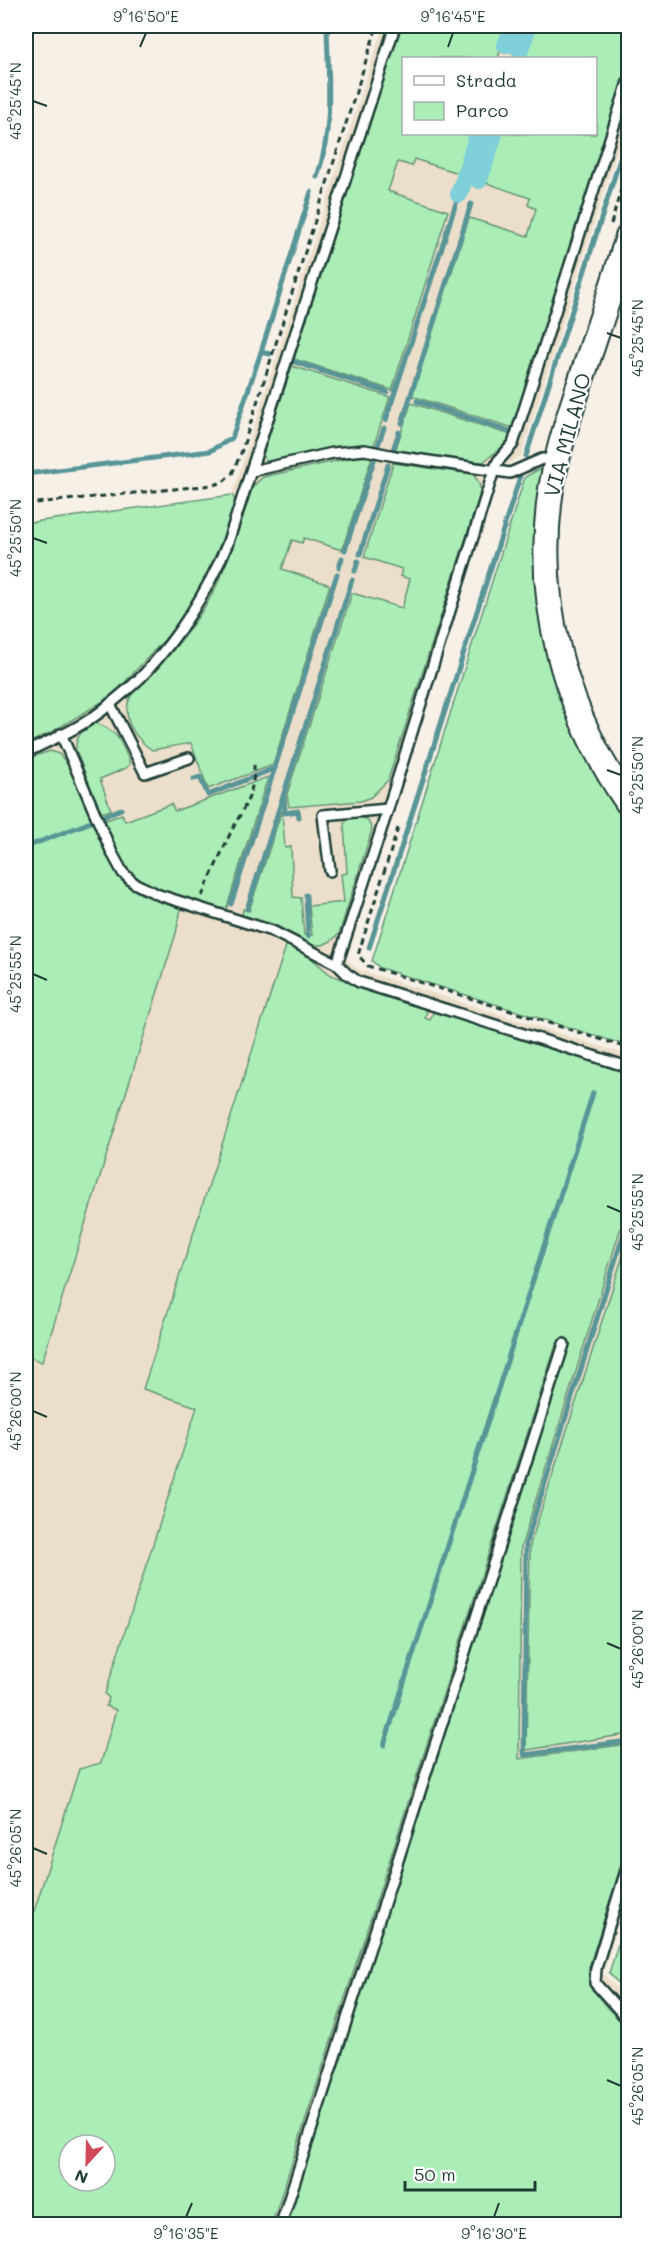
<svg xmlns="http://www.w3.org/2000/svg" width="654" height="2250" font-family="Mali,sans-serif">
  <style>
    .built { fill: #ebdeca; fill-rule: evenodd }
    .green { fill: #abedb7; stroke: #659576; stroke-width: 1.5; fill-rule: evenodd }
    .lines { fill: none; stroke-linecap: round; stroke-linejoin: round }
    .stream { stroke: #599597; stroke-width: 5 }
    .canal { stroke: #7fd0d9; stroke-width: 18 }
    .service-casing { stroke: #1f3d34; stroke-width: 14 }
    .tertiary-casing { stroke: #1f3d34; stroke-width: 28 }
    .path { stroke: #1f3d34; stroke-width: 3; stroke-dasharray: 6 4.5; stroke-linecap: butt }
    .service { stroke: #fff; stroke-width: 9 }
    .tertiary { stroke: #fff; stroke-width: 24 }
    .ticks { fill: none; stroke: #1f3d34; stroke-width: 2 }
    .labels { text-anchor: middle; stroke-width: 4.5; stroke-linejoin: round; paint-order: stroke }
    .street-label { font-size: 21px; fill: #1f3d34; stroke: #fff }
    .neatline { fill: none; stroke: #1f3d34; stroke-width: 2 }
    .ticks-label { font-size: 15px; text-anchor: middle; fill: #1f3d34 }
  </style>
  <rect width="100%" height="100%" fill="#f6f0e7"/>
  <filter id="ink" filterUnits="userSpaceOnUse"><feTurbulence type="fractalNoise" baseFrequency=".0167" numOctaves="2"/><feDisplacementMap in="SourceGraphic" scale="12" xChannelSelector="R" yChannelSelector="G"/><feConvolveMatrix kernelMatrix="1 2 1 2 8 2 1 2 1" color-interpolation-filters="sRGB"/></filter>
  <g filter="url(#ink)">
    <!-- built -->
    <path class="built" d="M383,26H628V116L521,456L502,467L347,959L357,969L628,1055V1891L603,1973L628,2001V2224H26V523L232,495ZM404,58H596V134H404ZM69,2145H105V2181H69Z"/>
    <!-- green -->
    <g class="green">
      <polygon points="400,26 508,26 498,58 404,58 404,134 474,134 461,174 414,159 412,166 398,162 388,191 448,211 392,390 294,359"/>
      <polygon points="531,26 628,26 628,65 513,428 412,396 469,218 528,236 536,209 528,205 530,198 481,181 496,134 596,134 596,58 520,58"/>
      <path d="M292,366L390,397L374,445C344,441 302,457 272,465L265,460L263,454Z"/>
      <polygon points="411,403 511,435 507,443 483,462 403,454 395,451"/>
      <path d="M363,455L372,457L342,550L304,538L302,543L292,540L282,569L330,585L273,765L208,789L191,743L152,750C136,739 122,721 129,700C133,688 147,679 156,670C174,650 192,627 206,605C228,568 239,526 253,486L263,477Z"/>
      <path d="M393,463L472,474C480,481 481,487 479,497L388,780L371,797L361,801L289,807L287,794L352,593L402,608L410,579L400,576L402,569L364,557Z"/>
      <polygon points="539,469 548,475 539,583 628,810 628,1046 380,968 372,961 525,477"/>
      <polygon points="232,495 236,502 216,555 198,592 177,626 112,696 50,733 26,744 26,523"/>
      <path d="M95,723C117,729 123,744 130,764L126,768L100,779L111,810L101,813L76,751C75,735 82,731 95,723Z"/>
      <polygon points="50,751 59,754 72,769 105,850 116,871 126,885 141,894 181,909 176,933 42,1362 26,1356 26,759"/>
      <path d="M268,777L226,910C197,901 149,894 129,871C117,857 111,837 104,821L122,814L125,821L171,804L175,811Z"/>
      <path d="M282,810L285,848L291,847L293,897L301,898L304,935H312L309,906L344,902L341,874L347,873L344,823C352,815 359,816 368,820L372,830L339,934L331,941L323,945H313L275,925L242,915L243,909L249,911Z"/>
      <path d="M287,943L311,958L331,975L356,984L428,1007L425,1018L430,1020L434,1011L628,1073V1205L521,1547L519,1759L628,1744V1843L589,1967C587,1993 612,2011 628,2029V2224H286L570,1343L562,1339L556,1345L272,2224H26V1937L79,1769L101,1763L116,1710L106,1706L109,1698L105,1694L197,1407L143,1389ZM69,2145H105V2181H69Z"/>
      <polygon points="628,1240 628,1734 526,1750 530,1545"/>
      <polygon points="628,1912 628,1994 609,1973"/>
    </g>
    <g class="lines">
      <!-- stream -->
      <g class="stream">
        <path d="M317,177C334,129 328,76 327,26"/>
        <polyline points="270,354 261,352 311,192"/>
        <polyline points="295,362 387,392"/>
        <polyline points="417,401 509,431"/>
        <polyline points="386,420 457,200"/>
        <polyline points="402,423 471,204"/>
        <polyline points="378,445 384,428"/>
        <polyline points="393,450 399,432"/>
        <polyline points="526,456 628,134"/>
        <polyline points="26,474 210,451 232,438 261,352"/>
        <polyline points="345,550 374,460"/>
        <polyline points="360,554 388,465"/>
        <polyline points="339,567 342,558"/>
        <polyline points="355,571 358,561"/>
        <polyline points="194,779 200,777 208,795 275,768"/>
        <polyline points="284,797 285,813 298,811 299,817"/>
        <polyline points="104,816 121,809"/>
        <polyline points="26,847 91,822"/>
        <polyline points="306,895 308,936"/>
        <polyline points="231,904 337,574"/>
        <polyline points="247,909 352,580"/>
        <polyline points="369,948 520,477"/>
        <polyline points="628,1220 526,1543 524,1755 628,1741"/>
        <polyline points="384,1745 593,1093"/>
      </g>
      <!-- canal -->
      <g class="canal">
        <polyline points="506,45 513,26"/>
        <polyline points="520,50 528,26"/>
        <polyline points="465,176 478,134"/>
        <polyline points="479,180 494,134"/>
        <polyline points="459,194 463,182"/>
      </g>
      <defs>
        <g id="service">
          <polyline points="252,471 333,453 365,450 395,456 510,473 542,459 555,460"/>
          <polyline points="61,734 112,853 123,873 134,883 159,895 272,931 337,964"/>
          <path d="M26,752C54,739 87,725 110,704"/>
          <path d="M189,758L145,773L110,704C122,694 135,684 145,673C180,635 207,592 227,545L395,26"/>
          <polyline points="388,809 494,470 498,461 513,444 628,82"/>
          <polyline points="330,871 323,815 388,809 337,964 347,974 359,982 628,1067"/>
          <polyline points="628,1864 596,1968 595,1983 628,2020"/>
          <polyline points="281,2224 564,1344"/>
        </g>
        <path id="tertiary" d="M628,237C614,282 599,326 584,371C571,409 558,448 551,489C534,601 564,710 628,803"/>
      </defs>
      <!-- service casing -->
      <use href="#service" class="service-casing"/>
      <!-- tertiary casing -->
      <use href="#tertiary" class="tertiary-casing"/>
      <!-- path -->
      <g class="path">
        <polyline points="611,224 628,165"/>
        <polyline points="232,474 241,453 377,26"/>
        <polyline points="26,504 213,485 223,482 232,474"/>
        <polyline points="398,828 358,955 368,966 628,1048"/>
        <path d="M202,896C211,876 220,856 229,836C243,807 255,797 254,762"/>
      </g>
      <!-- service -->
      <use href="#service" class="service"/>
      <!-- tertiary -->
      <use href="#tertiary" class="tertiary"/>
    </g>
  </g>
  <!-- ticks -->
  <path class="ticks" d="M140,47L146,33M448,47L453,33M33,101L47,106M607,333L621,338M33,538L47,543M607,770L621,775M33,974L47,980M607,1206L621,1212M33,1411L47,1417M607,1643L621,1649M33,1848L47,1854M607,2080L621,2086M186,2217L192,2203M494,2217L499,2203"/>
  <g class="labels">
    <!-- street labels -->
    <g class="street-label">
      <text transform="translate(568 435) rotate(-75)" y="7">VIA MILANO</text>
    </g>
  </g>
  <!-- margin -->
  <rect width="654" height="2250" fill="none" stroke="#fff" stroke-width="66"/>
  <!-- legend -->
  <rect x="402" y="57" width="195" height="78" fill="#ffffff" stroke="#a5b1ae" stroke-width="1.5"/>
  <rect x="414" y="76" width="30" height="9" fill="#ffffff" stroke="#a5b1ae" stroke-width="1.5"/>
  <text x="456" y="87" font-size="18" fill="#1f3d34">Strada</text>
  <rect x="414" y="102" width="30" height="18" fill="#abedb7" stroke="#a5b1ae" stroke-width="1.5"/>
  <text x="456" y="117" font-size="18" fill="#1f3d34">Parco</text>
  <!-- north arrow -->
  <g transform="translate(87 2163) rotate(202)"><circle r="28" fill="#ffffff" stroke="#a5b1ae" stroke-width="1.5"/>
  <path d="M0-4.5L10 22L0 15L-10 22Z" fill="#d1495b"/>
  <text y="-9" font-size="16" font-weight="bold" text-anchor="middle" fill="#1f3d34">N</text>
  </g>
  <!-- scale -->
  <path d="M405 2181v9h130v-9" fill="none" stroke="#1f3d34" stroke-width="3"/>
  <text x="414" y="2181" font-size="18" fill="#1f3d34" stroke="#ffffff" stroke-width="4.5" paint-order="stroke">50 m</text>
  <rect x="33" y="33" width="588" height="2184" class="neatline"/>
  <g class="ticks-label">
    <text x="146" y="22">9°16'50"E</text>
    <text x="453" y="22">9°16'45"E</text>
    <text transform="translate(16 101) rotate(-90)" y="5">45°25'45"N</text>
    <text transform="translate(638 338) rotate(-90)" y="5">45°25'45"N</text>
    <text transform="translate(16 538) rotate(-90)" y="5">45°25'50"N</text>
    <text transform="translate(638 775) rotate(-90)" y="5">45°25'50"N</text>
    <text transform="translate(16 974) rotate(-90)" y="5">45°25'55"N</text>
    <text transform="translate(638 1212) rotate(-90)" y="5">45°25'55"N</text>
    <text transform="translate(16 1411) rotate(-90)" y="5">45°26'00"N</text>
    <text transform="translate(638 1649) rotate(-90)" y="5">45°26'00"N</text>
    <text transform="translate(16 1848) rotate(-90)" y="5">45°26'05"N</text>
    <text transform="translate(638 2086) rotate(-90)" y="5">45°26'05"N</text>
    <text x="186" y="2239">9°16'35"E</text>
    <text x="494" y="2239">9°16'30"E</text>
  </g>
</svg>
